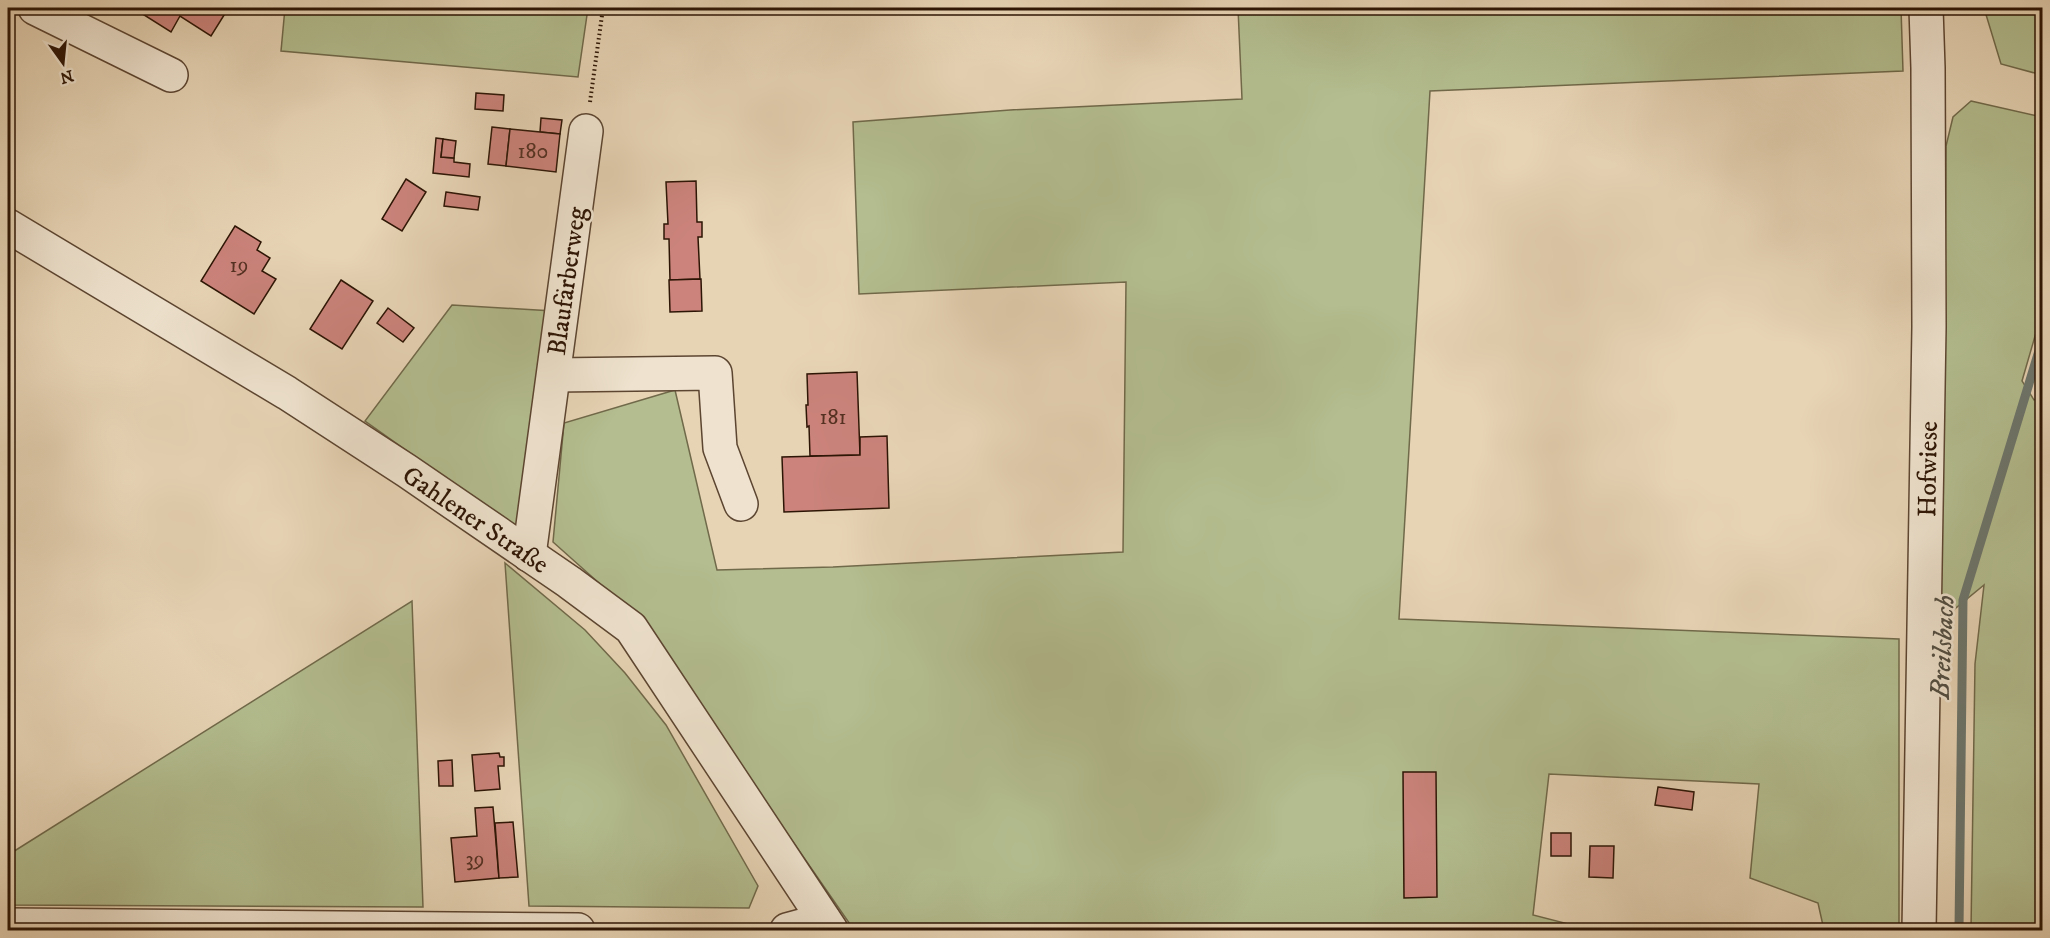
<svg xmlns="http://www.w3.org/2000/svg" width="2050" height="938" font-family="'IM FELL DW Pica',serif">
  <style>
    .green { fill: #b3bd8f; stroke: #70694a; stroke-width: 1.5 }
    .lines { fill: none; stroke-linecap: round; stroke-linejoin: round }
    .stream { stroke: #6d766d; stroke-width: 9 }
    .building { fill: #cb837b; stroke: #2d1505; stroke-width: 1.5 }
    .minor-casing { stroke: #5c4531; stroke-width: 36 }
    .path { stroke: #2d1505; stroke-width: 4; stroke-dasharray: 1.5 3; stroke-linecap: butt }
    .minor { stroke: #efe3cf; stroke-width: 33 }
    .labels { text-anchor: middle; stroke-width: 5; stroke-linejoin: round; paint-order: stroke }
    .number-label { font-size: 22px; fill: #543022 }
    .street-label { font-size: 26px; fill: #2d1505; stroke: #efe3cf }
    .water-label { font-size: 27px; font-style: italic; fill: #524e42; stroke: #efe3cf }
  </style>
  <rect width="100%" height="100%" fill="#e7d4b5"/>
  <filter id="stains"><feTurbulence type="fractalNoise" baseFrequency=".00333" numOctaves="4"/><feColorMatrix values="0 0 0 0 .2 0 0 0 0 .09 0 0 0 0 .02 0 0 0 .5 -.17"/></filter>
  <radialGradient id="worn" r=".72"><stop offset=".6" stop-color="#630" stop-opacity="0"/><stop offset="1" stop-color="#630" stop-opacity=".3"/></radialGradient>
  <!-- green -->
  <g class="green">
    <polygon points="285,8 588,8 578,77 281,51"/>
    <polygon points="1238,8 1901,8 1903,71 1430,91 1399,619 1899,639 1899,930 1824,930 1818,903 1750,878 1759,784 1549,774 1533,915 1588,929 1588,930 854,930 637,617 553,542 564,423 675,390 717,570 833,567 1123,552 1126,282 859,294 853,122 1010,110 1242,99"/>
    <polygon points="1984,8 2042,8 2042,75 2001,64"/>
    <polygon points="1971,101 2042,117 2042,312 2022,381 2034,400 2042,398 2042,930 1971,930 1975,664 1984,585 1935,625 1944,420 1946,146 1953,117"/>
    <polygon points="452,305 553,311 517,529 365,421"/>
    <polygon points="505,563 585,630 625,673 666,725 758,886 749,908 529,906"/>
    <polygon points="412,601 423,907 8,905 8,855"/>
  </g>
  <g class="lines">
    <!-- stream -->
    <polyline class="stream" points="1959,930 1963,600 2042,341"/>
  </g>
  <!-- building -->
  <g class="building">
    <polygon points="133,8 218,8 226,12 211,36 180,16 171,32"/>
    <polygon points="476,93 504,95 503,111 475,109"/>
    <polygon points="541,118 562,120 560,134 540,132"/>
    <polygon points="492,127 510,129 506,166 488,164"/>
    <polygon points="510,129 560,134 556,172 506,166"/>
    <polygon points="436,138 443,139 441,157 454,158 454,162 470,164 469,177 433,173"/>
    <polygon points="443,139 456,141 454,158 441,157"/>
    <polygon points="406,179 426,192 402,231 382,219"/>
    <polygon points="696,181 697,222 702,222 702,237 698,237 700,279 670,280 669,239 664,239 664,224 668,224 666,182"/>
    <polygon points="446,192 480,197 478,210 444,206"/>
    <polygon points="235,226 261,242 257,250 270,258 262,271 276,279 254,314 201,281"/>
    <polygon points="701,279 702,311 670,312 669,280"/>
    <polygon points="341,280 373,301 342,349 310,329"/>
    <polygon points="388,308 414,328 403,342 377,323"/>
    <polygon points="857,372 860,455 810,456 809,426 807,427 806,405 808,405 807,374"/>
    <polygon points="887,436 889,508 784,512 782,457 860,455 860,437"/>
    <polygon points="499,753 500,757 504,757 504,766 498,766 500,789 475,791 472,755"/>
    <polygon points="452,760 453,786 439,786 438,761"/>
    <polygon points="1403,772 1436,772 1437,897 1404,898"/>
    <polygon points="1658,787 1694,792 1692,810 1655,805"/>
    <polygon points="493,807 499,878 455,882 451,838 477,836 475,808"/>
    <polygon points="513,822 518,877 499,878 495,823"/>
    <rect x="1551" y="833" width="20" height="23"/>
    <polygon points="1590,846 1614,846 1613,878 1589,877"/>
  </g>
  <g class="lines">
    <defs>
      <g id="minor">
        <polyline points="35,8 171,75"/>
        <polyline points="8,226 287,393 407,471 569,582 631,628 831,930"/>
        <polyline points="554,375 715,373 720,448 741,504"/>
        <polyline points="529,555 586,131"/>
        <polyline points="8,925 578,930"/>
        <polyline points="787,930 824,920"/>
        <polyline points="1919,930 1929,327 1928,68 1926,8"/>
      </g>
    </defs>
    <!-- minor casing -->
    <use href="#minor" class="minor-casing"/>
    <!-- path -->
    <polyline class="path" points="590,102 603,8"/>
    <!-- minor -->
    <use href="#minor" class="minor"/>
  </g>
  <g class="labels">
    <!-- number labels -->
    <g class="number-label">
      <text x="533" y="158">180</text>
      <text x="239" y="272">19</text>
      <text x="833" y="424">181</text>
      <text x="475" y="866">39</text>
    </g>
    <!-- street labels -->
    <g class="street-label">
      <text transform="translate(566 281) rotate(-82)" y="9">Blaufärberweg</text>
      <text transform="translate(1927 469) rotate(-89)" y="9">Hofwiese</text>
      <text transform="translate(476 519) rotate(34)" y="9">Gahlener Straße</text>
    </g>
    <!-- water labels -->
    <g class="water-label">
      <text transform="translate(1942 647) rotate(-87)" y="9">Breilsbach</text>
    </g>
  </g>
  <!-- margin -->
  <rect width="2050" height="938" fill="none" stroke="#e7d4b5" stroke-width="30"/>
  <rect x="9" y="9" width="2032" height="920" fill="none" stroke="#2d1505" stroke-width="3"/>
  <rect x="15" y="15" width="2020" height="908" fill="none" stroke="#2d1505" stroke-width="1.5"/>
  <!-- north arrow -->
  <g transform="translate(63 63) rotate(165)" stroke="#efe3cf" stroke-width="4.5" paint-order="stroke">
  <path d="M0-4.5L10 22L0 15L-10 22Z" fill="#2d1505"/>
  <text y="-9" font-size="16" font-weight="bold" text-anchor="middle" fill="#2d1505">N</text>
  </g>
  <rect width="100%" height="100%" filter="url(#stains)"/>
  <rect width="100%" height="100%" fill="url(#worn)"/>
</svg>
